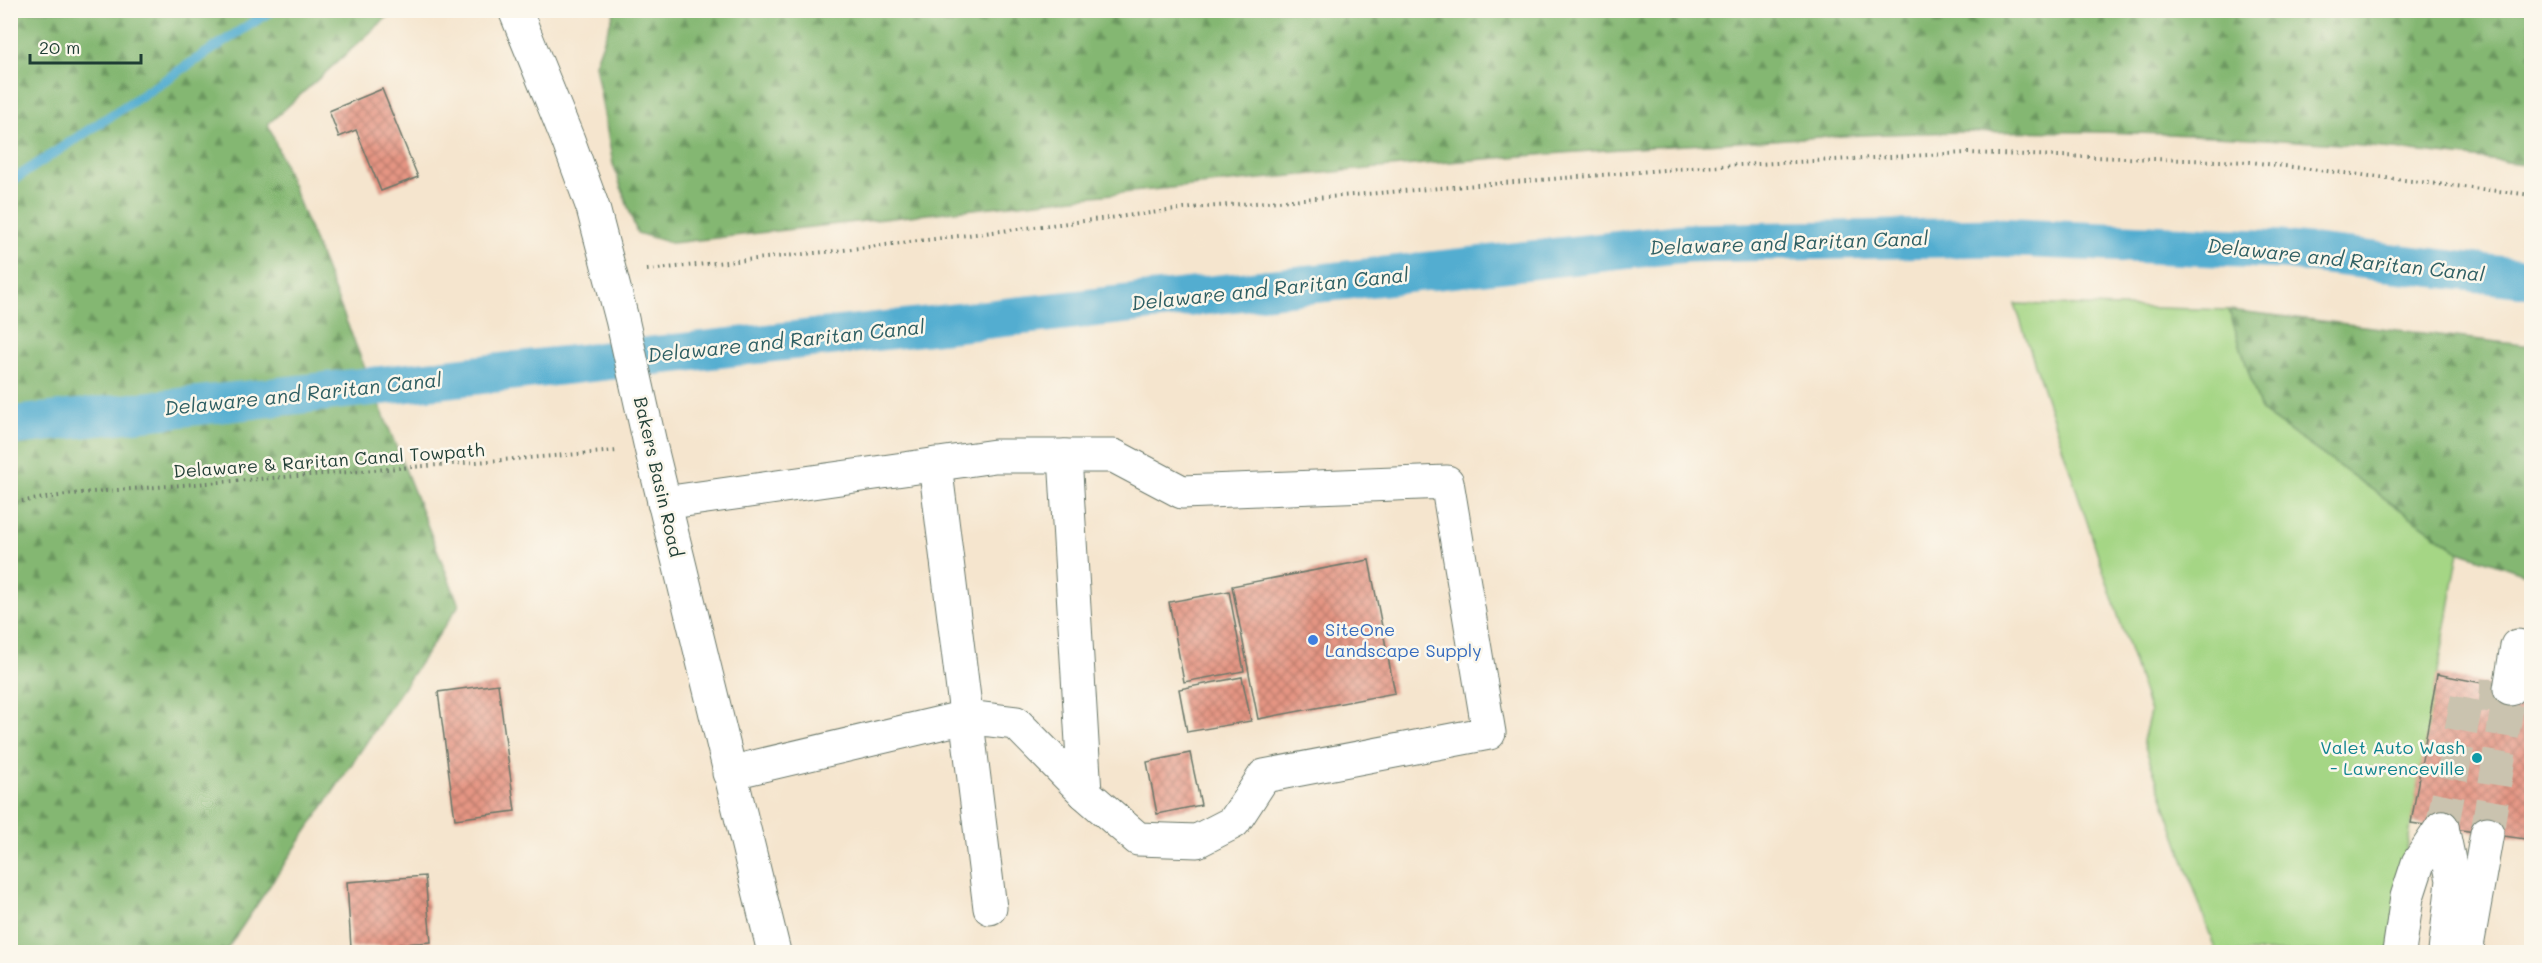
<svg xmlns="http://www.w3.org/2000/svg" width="2542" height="963" font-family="Mali,sans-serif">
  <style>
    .green { fill: #a5d685; stroke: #628a5c; stroke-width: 1.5 }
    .forest { fill: url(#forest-firs); stroke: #527a53; stroke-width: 1.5 }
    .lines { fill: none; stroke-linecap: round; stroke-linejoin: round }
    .stream { stroke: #53add0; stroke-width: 10 }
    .canal { stroke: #53add0; stroke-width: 39 }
    .building { fill: url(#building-cross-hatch) }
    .minor-tunnel { stroke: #cac3af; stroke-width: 33; stroke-dasharray: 33 16; stroke-linecap: butt }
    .minor-casing { stroke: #6a786a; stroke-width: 35 }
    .major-casing { stroke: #6a786a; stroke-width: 35 }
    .path { stroke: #6a786a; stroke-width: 4; stroke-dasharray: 1.5 4.5; stroke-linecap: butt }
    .minor { stroke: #fff; stroke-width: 33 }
    .major { stroke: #fff; stroke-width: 33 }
    .shop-dot { fill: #3f7fe0; stroke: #fbf7ec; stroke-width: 2 }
    .culture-dot { fill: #0f9aa8; stroke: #fbf7ec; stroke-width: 2 }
    .labels { text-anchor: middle; stroke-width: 5; stroke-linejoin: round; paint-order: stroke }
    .street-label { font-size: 18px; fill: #1f3d34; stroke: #fbf7ec }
    .shop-label { font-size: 18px; fill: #366cbe; stroke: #fbf7ec; text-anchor: start }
    .culture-label { font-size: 18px; fill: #0d838f; stroke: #fbf7ec; text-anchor: end }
    .water-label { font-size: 20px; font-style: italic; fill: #2f5f63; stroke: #fbf7ec }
  </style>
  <defs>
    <pattern id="forest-firs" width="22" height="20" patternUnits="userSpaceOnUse" patternTransform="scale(1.5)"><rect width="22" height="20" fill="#84b772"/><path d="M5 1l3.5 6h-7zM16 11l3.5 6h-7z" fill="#6b965e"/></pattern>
    <pattern id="building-cross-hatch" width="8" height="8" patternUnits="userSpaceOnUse" patternTransform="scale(1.5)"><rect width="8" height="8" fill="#e59583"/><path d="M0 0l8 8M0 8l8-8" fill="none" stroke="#b97b6c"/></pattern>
  </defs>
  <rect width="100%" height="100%" fill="#fbf7ec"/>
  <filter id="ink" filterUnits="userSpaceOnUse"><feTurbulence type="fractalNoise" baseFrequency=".0167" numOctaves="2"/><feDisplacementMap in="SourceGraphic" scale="12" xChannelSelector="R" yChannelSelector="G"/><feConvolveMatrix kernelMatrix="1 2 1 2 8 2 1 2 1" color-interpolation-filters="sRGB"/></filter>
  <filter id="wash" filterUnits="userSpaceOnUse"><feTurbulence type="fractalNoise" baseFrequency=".008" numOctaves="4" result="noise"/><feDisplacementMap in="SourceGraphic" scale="24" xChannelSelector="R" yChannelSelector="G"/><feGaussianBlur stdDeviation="1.35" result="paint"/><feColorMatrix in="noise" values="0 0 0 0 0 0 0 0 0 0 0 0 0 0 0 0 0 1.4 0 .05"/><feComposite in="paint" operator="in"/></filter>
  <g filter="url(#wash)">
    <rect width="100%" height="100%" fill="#f5e5ce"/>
    <!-- green -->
    <polygon class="green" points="2015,304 2229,310 2261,411 2459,551 2389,952 2216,952 2143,741 2150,712"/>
    <!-- forest -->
    <g class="forest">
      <path d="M615,10L2531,11V165C2346,140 2157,129 1970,132C1864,133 1758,141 1651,147C1323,168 997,206 671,243L637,233L613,164L595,64Z"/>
      <polygon points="10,11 394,11 268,124 459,605 225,952 11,952"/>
      <polygon points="2229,310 2531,346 2531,576 2459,551 2261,411"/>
    </g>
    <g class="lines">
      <!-- stream -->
      <polyline class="stream" points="10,182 272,10"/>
      <!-- canal -->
      <polyline class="canal" points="10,426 1686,243 1995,237 2282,250 2532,279"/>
    </g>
    <g id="blocks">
      <!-- building -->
      <g class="building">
        <polygon points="382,89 418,177 381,191 356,130 339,137 329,111"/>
        <polygon points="1369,560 1395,693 1258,719 1232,586"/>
        <polygon points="1229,591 1244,671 1184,682 1169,602"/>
        <polygon points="2437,674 2532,693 2532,840 2411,823"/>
        <polygon points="1242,677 1251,721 1187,732 1179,689"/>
        <polygon points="498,684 515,811 455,819 438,692"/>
        <polygon points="1190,753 1201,805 1157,814 1147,762"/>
        <polygon points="425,876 431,942 351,948 347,882"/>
      </g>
    </g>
  </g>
  <g filter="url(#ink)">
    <use href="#blocks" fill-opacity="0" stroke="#6a786a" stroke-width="1.5"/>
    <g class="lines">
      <!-- minor-tunnel -->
      <g class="minor-tunnel">
        <polyline points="2442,827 2468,694 2509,697"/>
        <polyline points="2487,833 2510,689"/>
      </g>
      <defs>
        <g id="minor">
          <polyline points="1065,456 1085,793"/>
          <polyline points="935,464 990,908"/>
          <polyline points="664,503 995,456 1114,456 1182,492 1447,482 1489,733 1264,776 1234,822 1197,841 1138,839 1085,793 1016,723 966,717 729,773"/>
          <polyline points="2510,689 2517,646 2532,649"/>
          <polyline points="2442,827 2453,880 2445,952"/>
          <polyline points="2399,952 2407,897 2418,863 2442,827"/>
          <polyline points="2466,952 2487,833"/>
        </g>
        <polyline id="major" points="515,10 568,140 593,208 622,319 651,448 774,952"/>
      </defs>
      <!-- minor casing -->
      <use href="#minor" class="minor-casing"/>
      <!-- major casing -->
      <use href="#major" class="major-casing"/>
      <!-- path -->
      <g class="path">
        <polyline points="647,270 835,251 1192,208 1701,167 1966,153 2250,162 2532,195"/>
        <polyline points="10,503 80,493 617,451"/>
      </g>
      <!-- minor -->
      <use href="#minor" class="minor"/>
      <!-- major -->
      <use href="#major" class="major"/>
    </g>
  </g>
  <!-- markers -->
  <circle class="shop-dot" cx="1313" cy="640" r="6"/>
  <circle class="culture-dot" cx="2477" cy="758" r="6"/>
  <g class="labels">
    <!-- street labels -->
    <g class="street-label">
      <text transform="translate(329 461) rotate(-4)" y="6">Delaware &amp; Raritan Canal Towpath</text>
      <text transform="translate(658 477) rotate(77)" y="6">Bakers Basin Road</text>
    </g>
    <!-- shop labels -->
    <g class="shop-label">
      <text x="1325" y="636">SiteOne<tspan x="1325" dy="21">Landscape Supply</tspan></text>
    </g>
    <!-- culture labels -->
    <g class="culture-label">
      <text x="2465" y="754">Valet Auto Wash<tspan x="2465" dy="21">- Lawrenceville</tspan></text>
    </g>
    <!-- water labels -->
    <g class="water-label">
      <text transform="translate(1789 243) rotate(-2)" y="7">Delaware and Raritan Canal</text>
      <text transform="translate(2346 260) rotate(6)" y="7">Delaware and Raritan Canal</text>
      <text transform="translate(1270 289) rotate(-6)" y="7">Delaware and Raritan Canal</text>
      <text transform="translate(786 341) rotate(-6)" y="7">Delaware and Raritan Canal</text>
      <text transform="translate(303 394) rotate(-6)" y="7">Delaware and Raritan Canal</text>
    </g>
  </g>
  <!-- margin -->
  <rect width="2542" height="963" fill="none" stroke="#fbf7ec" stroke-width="36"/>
  <!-- scale -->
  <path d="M30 54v9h111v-9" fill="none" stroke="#1f3d34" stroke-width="3"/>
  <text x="39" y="54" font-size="18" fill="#1f3d34" stroke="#fbf7ec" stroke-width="4.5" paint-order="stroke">20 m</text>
</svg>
